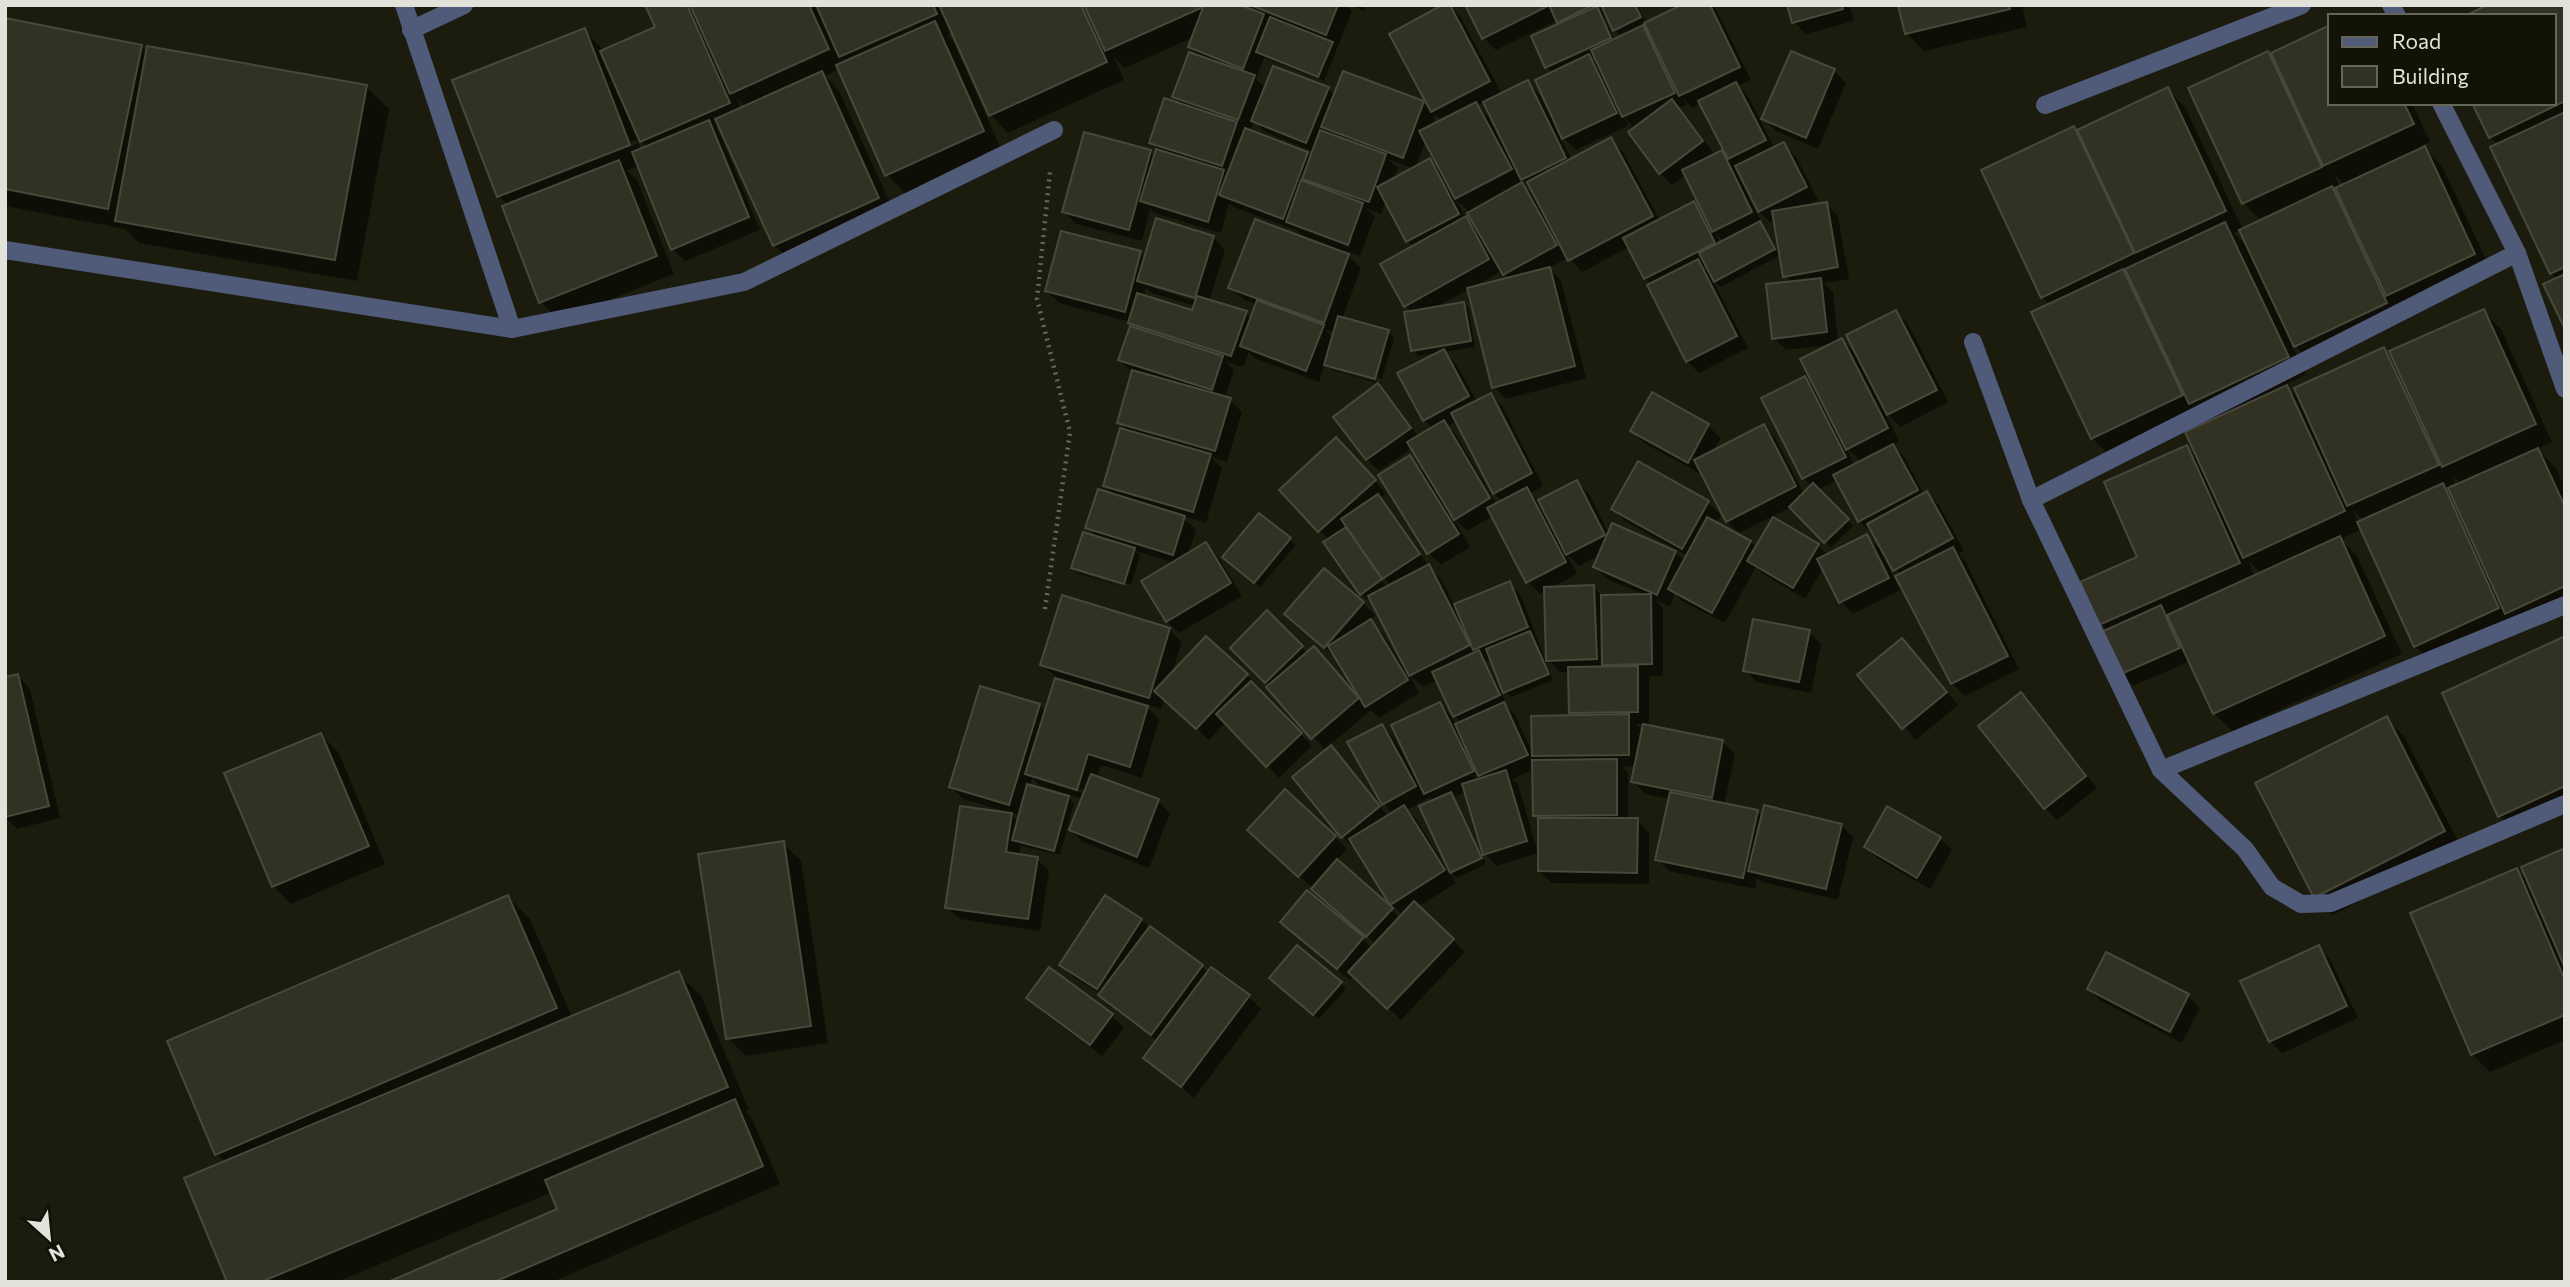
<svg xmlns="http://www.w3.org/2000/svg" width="2570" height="1287" font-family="Commissioner,sans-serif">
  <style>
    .shadow { fill: #0007; fill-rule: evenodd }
    .building { fill: #313223; stroke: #48493a; stroke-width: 2 }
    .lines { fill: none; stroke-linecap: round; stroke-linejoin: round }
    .path { stroke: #66675b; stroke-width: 4.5; stroke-dasharray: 2 5; stroke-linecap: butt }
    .minor { stroke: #505b79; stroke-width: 18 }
  </style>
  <rect width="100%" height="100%" fill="#1b1c0e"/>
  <!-- shadow -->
  <g class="shadow">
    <path d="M647,5H1236L1263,16L1252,5H1346L1352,11L1324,81L1264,58L1256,79L1266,89L1274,68L1328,89L1335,96L1344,73L1423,103L1431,110L1449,5L1460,16L1502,94L1527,82L1539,94L1547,109L1550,107L1553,73L1547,67L1561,24L1558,20L1496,50L1484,38L1467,5H1637L1646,23L1641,26L1651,36L1674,11L1668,5H1714L1751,80L1738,86L1748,96L1775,149L1784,145L1796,157L1818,200L1805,206L1826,204L1838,216L1849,279L1824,283L1833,292L1838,341L1841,340L1858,356L1896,312L1908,324L1948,402L1901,427L1884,411L1899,441L1892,445L1905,458L1924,495L1927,493L1939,505L1964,551L1958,554L1965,561L2019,669L1965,696L1952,683L1898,576L1900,575L1874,532L1872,533L1859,521L1838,480L1817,490L1853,526L1831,547L1791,507L1739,533L1727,521L1702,472L1701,474L1644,443L1632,431L1653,395L1708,426L1721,438L1712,453L1764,426L1776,439L1804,494L1812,486L1804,478L1763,399L1804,378L1817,390L1830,345L1786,350L1774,338L1792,283L1785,276L1776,221L1771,223L1755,207L1762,225L1780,255L1721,287L1712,279L1748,348L1699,373L1687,361L1652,285L1645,278L1629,247L1582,272L1569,257L1549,268L1561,281L1586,378L1506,399L1494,387L1469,289L1435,308L1464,304L1469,310L1475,347L1445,352L1456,364L1477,402L1491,395L1503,407L1543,486L1530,493L1538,501L1577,482L1589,494L1609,534L1675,552L1685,562L1688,556L1625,521L1613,509L1639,464L1708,503L1721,515L1716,523L1750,542L1757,548L1818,545L1828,555L1866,536L1879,548L1900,590L1853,614L1841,602L1823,568L1805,599L1762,573L1756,567L1725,623L1682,601L1675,593L1670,606L1655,600L1663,608V676H1649V724H1636L1640,728V737L1722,742L1735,754L1724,805L1757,812L1763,817L1841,825L1853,837L1838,900L1762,882L1757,878L1755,889L1669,871L1657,859L1670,799L1645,794L1633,781L1636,766L1622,767L1628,773V820H1637L1649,833V884L1552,883L1539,871L1540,820L1535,815L1534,769L1512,779L1518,784L1538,853L1497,866L1485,854L1466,792L1454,797L1486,864L1457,878L1450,871L1434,801L1430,797L1407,810L1416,819L1456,883L1418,907L1465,952L1401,1020L1354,976L1350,980L1294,934L1363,939L1372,948L1376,944L1261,842L1335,837L1347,849L1337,860L1400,918L1403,915L1391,904L1356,847L1355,849L1343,837L1294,777L1326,751L1270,686L1232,648L1267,613L1308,654L1326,661L1362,702L1364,701L1338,659L1298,626L1363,603L1375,615L1370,621L1383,634L1402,666L1405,664L1371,597L1367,599L1362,594L1329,540L1281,490L1348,452L1386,493L1380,499L1389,509L1429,567L1441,579L1455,606L1509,583L1521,596L1553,680L1511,697L1505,692L1492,659L1486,661L1505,701L1502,702L1516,716L1534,756L1533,717H1575L1570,712V672H1560L1548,660L1545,591L1540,594L1528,582L1493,516L1467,531L1453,517L1470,547L1441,565L1429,553L1380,476L1409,457L1427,475L1412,448L1379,471L1367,459L1336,417L1380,384L1332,370L1325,363L1319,382L1254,358L1249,352L1243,367L1226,362L1234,370L1225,398L1230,400L1242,412L1227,462L1211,457L1222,468L1206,523L1182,516L1196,530L1188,555L1206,545L1218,557L1242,596L1179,633L1167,621L1175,563L1135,551L1140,555L1131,585L1078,569V572L1129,589L1079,574L1073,568L1099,539L1087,527L1115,496L1105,486L1129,432L1119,422L1133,373L1120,360L1137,330L1130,322L1059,303L1047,291L1140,253L1146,258L1213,237L1225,250L1209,301L1246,313L1252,319L1257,305L1243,299L1230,287L1306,240L1296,230L1233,207L1229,203L1221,233L1154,213L1150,208L1142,241L1076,224L1064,212L1150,152L1155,157L1158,149L1151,142L1184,106L1175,97L1202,59L1190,47L1194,37L1125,68L1114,57L1124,80L1008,133L991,115L953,32L947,35L953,41L1001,149L905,193L887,175L840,69L825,76L839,91L896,216L792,263L774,245L720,126L717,127L760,230L685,261L673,249L639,166L627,170L637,180L674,274L559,320L541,302L508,205L499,196L584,30L604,51L657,28ZM1608,16L1615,30L1622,37L1615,41L1604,18ZM1595,54L1600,67L1589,56ZM737,98L746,107L741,109ZM1683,99L1692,108L1701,103L1731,161L1721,152L1715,155L1679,108L1686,105ZM1485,102L1499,132L1497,133L1488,116L1477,106ZM1436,115L1442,121L1431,127ZM1625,118L1635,129L1660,173L1672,185L1686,175L1705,215L1693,203L1660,221L1623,152L1610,139L1572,160L1558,133L1576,150L1628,126ZM1254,121L1265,132L1314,152L1312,158L1307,153L1250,132ZM637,137L647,147L641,150ZM637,140L639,143L506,195V192ZM1426,140L1442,172L1430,161L1415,169ZM1388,159L1415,169L1393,181L1398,168ZM1525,181L1532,189L1537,200L1521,183ZM1386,200L1408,241L1414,247L1405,305L1412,312V350L1418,356L1440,352L1424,420L1433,429L1419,437L1380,387L1381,383L1331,369V365L1382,379L1394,338L1388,332L1342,319L1361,268L1342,250L1360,256L1375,216L1367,209L1381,214ZM1456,200L1471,213L1478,230L1467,219ZM1715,232L1724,242L1720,244ZM1707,265L1712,276L1703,267ZM1502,271L1509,279L1473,287ZM1151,284L1203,299L1202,303L1151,287ZM1146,288L1152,293L1195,306L1194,313L1144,297ZM1325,330L1335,333L1334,338ZM1457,421L1494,493L1503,502L1497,505L1456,435L1448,426ZM1847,448L1861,462L1855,466ZM1566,553L1579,566L1600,555L1595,567L1607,579L1646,595L1603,597L1593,587L1551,588L1577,574ZM1378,577H1383L1396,590L1394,593ZM1409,674L1423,687L1437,680L1454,716L1461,723L1456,725L1452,716L1440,704L1409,765L1394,738L1382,726L1350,743L1384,804L1393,814L1389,817L1329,746L1371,710L1379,718L1419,693Z"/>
    <polygon points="1350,5 1366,5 1364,11"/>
    <polygon points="1789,5 1849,5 1854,21 1806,34 1794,22"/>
    <polygon points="1900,5 2022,5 2027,27 1924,51 1906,33"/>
    <polygon points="2565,5 2565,325 2558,279 2551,273 2499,145 2490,137 2554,103 2554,16"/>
    <polygon points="5,20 141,46 147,53 366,87 389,109 357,281 139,243 125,229 5,206"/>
    <path d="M2330,27V103H2412L2430,142L2422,146L2442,166L2492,272L2396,305L2404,321L2313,364L2291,342L2306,375L2285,385L2301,401L2384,349L2394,359L2483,311L2501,329L2552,442L2537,449L2556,468L2565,488V612L2433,664L2415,646L2362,529L2340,539L2357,556L2402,654L2232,731L2214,713L2190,661L2133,686L2120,674L2108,631L2101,624L2140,558L2187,447L2199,460L2210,423L2201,413L2110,456L2092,438L2050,305L2042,297L2074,128L2077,131L2167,89L2185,107L2243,230L2262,221L2243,203L2268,53L2277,62L2273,53ZM2334,174L2345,185L2340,188ZM2336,186L2341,196V197L2332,188ZM2241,230L2248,247L2234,233ZM2452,475L2461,484L2453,496L2445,488L2455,483ZM2353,510L2364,521L2359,523ZM2248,560L2262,574L2255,577Z"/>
    <polygon points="1834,71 1846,83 1818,149 1776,131 1763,118"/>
    <polygon points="1259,515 1296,545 1260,587 1230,563"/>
    <path d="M1169,629L1182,642L1171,676L1247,675L1259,687L1257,689L1312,746L1279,778L1226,722L1209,740L1164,699L1161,709L1143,703L1159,719L1142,778L1101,765L1097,778L1158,801L1170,813L1149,868L1083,842L1071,830L1083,799L1064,793L1074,803L1060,855L1021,846L1019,856L1037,859L1049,871L1040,931L960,919L947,907L1008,812L963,799L951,787L1039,705L1046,712L1057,677L1042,665ZM1039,776L1086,791L1085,794L1039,780ZM1032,778L1039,785L1060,792L1059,795L1030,787ZM1009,812L1021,816L1019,822Z"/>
    <polygon points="1809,632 1821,644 1811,693 1757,682 1745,670"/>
    <polygon points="2565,638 2565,812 2518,834 2500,816"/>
    <polygon points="1914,652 1958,705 1916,740 1859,675"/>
    <polygon points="18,676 30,689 60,818 17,829 5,817"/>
    <polygon points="2021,695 2097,788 2057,820 2045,808"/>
    <polygon points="2386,718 2404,736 2462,849 2333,915 2315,897"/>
    <polygon points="321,735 339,753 385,864 291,904 273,886"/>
    <polygon points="1940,838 1952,850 1930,889 1878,859 1866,847"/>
    <polygon points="783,843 801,861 828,1043 746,1056 728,1038"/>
    <polygon points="2565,850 2565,1040 2490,1072 2472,1054 2517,870 2530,883"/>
    <polygon points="508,897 530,919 572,1017 678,973 701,996 749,1110 745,1111 752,1119 780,1184 552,1282 393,1282 559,1210 552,1192 337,1282 229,1282 225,1162 217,1154"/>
    <polygon points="1141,920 1209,973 1249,997 1261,1009 1194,1098 1145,1058 1158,1041 1112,1007 1101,994 1073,977 1061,964"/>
    <polygon points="2318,947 2330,959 2358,1018 2282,1053 2270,1041"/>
    <polygon points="2107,955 2188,996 2200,1008 2182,1043 2101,1001 2089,989"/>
    <polygon points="1341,983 1346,989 1319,1019 1277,984"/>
    <polygon points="1028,997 1112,1016 1124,1028 1102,1056 1040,1010"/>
  </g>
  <!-- building -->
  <g class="building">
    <polygon points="645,5 687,5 730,103 640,142 600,51 655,27"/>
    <polygon points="690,5 809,5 829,49 730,94"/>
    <polygon points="816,5 933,5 937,14 839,57"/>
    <polygon points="939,5 1081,5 1107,62 989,116"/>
    <polygon points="1084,5 1200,5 1201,8 1105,51"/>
    <polygon points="1204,5 1240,5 1264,14 1243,69 1188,47"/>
    <polygon points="1250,5 1338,5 1326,35"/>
    <polygon points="1442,5 1450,5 1490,81 1431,112 1389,34"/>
    <polygon points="1465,5 1545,5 1546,7 1482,39"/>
    <polygon points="1549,5 1593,5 1557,23"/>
    <polygon points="1601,5 1635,5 1641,17 1613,31"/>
    <polygon points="1681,5 1710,5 1740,67 1679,96 1644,23"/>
    <polygon points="1787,5 1842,5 1843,9 1792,23"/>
    <polygon points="1898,5 2009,5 2010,9 1905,34"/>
    <polygon points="2487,5 2565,5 2565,101 2489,138 2472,103 2554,103 2554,16 2465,16"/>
    <polygon points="1597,6 1611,38 1545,68 1531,36"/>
    <polygon points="1270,17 1333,42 1318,77 1256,52"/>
    <polygon points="5,18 142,45 108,209 5,189"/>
    <polygon points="935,21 984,131 885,176 836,65"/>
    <polygon points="1643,25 1675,93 1622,117 1591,50"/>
    <polygon points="2330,25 2330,103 2404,103 2414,124 2323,166 2271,53"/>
    <polygon points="585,28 630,145 497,197 452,80"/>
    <polygon points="147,46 367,85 335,260 115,221"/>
    <polygon points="1791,51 1835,69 1806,138 1761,119"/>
    <polygon points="2268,51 2322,167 2242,204 2188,88"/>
    <polygon points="1189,52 1255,75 1238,120 1172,97"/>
    <polygon points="1589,54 1617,113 1562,139 1535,80"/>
    <polygon points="1273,66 1329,87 1306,143 1251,121"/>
    <polygon points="822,71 879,198 773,246 715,119"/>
    <polygon points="1343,71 1424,101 1403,158 1321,127"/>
    <polygon points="1528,80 1566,158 1521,180 1483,102"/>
    <polygon points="1736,82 1766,140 1728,159 1698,101"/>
    <polygon points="2168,87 2226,211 2135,253 2077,130"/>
    <polygon points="1164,98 1237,122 1222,166 1149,143"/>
    <polygon points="1672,99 1703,141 1659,174 1628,132"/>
    <polygon points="1476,102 1512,169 1455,199 1419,131"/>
    <polygon points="2565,112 2565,267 2550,274 2490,147"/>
    <polygon points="709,120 749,217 671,250 632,152"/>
    <polygon points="2074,126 2134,253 2041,298 1981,170"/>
    <polygon points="1245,128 1308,152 1283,219 1219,195"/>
    <polygon points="1320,130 1386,154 1369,202 1302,179"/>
    <polygon points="1084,132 1151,150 1129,230 1062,212"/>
    <polygon points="1611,137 1653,216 1568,261 1527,182"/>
    <polygon points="1784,142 1807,187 1758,212 1735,166"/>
    <polygon points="2425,146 2475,254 2386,296 2335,188"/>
    <polygon points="1156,149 1224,170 1208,222 1140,201"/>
    <polygon points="1722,150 1752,212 1712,232 1682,170"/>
    <polygon points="1430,158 1459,214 1406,242 1377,187"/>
    <polygon points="619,160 657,256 539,303 502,206"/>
    <polygon points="1301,180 1363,203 1348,245 1286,222"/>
    <polygon points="1522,182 1557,245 1503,275 1467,213"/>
    <polygon points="2332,186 2387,303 2294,347 2239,230"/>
    <polygon points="1694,201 1715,243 1644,279 1623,238"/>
    <polygon points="1827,202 1838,267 1783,277 1772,211"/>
    <polygon points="1466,216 1489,259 1404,307 1380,264"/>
    <polygon points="1156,218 1214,236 1195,298 1137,281"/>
    <polygon points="1255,219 1349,254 1324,323 1228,288"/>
    <polygon points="1760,221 1775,249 1714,282 1699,253"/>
    <polygon points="2225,222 2289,357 2189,404 2125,269"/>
    <polygon points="1061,231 1141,251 1125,312 1045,291"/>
    <polygon points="1698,259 1737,336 1686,362 1647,285"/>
    <polygon points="1550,267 1575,366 1492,388 1467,288"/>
    <polygon points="2123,269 2183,395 2091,439 2031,312"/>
    <polygon points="2565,274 2565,329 2543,284"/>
    <polygon points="1821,278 1827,332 1772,339 1766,284"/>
    <polygon points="1137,293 1192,310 1197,296 1247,311 1231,356 1128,323"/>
    <polygon points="1257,300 1324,325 1306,371 1240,346"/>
    <polygon points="1464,302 1471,341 1411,351 1404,312"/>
    <polygon points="2484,309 2536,424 2442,467 2389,351"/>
    <polygon points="1896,310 1937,390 1887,415 1846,335"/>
    <polygon points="1338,316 1389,330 1375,379 1324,365"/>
    <polygon points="1130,326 1223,356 1212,390 1118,360"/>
    <polygon points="1842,338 1888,428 1846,450 1800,359"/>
    <polygon points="2384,347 2439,465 2347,506 2294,388"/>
    <polygon points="1444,349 1469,396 1423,421 1397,373"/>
    <polygon points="1132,370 1231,398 1215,451 1117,423"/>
    <polygon points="1805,376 1846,457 1802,479 1761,398"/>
    <polygon points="1378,383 1411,428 1366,460 1333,417"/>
    <polygon points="2287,385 2345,511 2243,558 2185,432"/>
    <polygon points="1652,392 1709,424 1688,463 1630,431"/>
    <polygon points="1491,393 1532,473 1493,494 1451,413"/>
    <polygon points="1444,420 1490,498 1454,520 1407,442"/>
    <polygon points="1764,424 1796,486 1726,522 1694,460"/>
    <polygon points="1120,428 1211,454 1193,512 1103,486"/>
    <polygon points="1336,437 1376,480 1318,532 1279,490"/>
    <polygon points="1893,444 1918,490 1858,522 1833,475"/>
    <polygon points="2187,445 2240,563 2099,625 2080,582 2137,557 2104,482"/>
    <polygon points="2538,448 2565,507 2565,586 2505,614 2448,488"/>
    <polygon points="1410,455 1459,534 1427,554 1378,475"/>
    <polygon points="1638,461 1709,501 1682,549 1611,509"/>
    <polygon points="1577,480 1605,535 1566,555 1538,500"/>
    <polygon points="1813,483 1849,519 1824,543 1789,507"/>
    <polygon points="2443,483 2499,608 2414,647 2357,522"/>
    <polygon points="1527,487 1566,562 1526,583 1487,508"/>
    <polygon points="1098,489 1185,516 1173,555 1085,528"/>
    <polygon points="1927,491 1953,538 1893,571 1867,524"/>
    <polygon points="1378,494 1420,554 1382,579 1341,519"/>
    <polygon points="1259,513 1291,538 1254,583 1222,557"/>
    <polygon points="1707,517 1751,541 1712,613 1668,589"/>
    <polygon points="1773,517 1819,544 1793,588 1747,561"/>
    <polygon points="1612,523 1676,551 1657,595 1593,567"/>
    <polygon points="1346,527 1382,579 1360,595 1323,542"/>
    <polygon points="1083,532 1135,548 1124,584 1071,568"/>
    <polygon points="1867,534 1889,578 1839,603 1817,559"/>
    <polygon points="2340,536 2385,636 2213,714 2167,615"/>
    <polygon points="1206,542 1231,583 1166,622 1141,581"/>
    <polygon points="1953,547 2008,656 1951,684 1895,576"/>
    <polygon points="1429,564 1470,645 1409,676 1368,596"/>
    <polygon points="1324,568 1364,602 1324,648 1284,614"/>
    <polygon points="1510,581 1528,627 1473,650 1454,604"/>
    <polygon points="1594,585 1597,659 1546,661 1544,587"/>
    <polygon points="1651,594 1652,664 1602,665 1601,595"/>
    <polygon points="1062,595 1170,628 1149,698 1040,665"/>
    <polygon points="2161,605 2180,648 2119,675 2099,633"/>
    <polygon points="1267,610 1303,646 1265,683 1230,648"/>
    <polygon points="1371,619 1408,680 1365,707 1328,646"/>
    <polygon points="1753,619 1810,630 1799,682 1743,671"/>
    <polygon points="1530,631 1549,674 1503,693 1486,649"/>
    <polygon points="1206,636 1248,674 1196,729 1154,691"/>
    <polygon points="2565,636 2565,786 2498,817 2442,693"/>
    <polygon points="1902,638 1947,692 1902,729 1857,675"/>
    <polygon points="1314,646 1359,698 1311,739 1266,687"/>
    <polygon points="1479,650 1500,695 1453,717 1432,672"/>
    <polygon points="1638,666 1638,712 1569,713 1568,667"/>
    <polygon points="18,674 49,806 5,817 5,677"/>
    <polygon points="1055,678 1148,706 1130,767 1088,754 1077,790 1025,774"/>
    <polygon points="1251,681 1302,733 1266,767 1216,714"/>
    <polygon points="980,686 1040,704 1009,805 949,787"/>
    <polygon points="2021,692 2086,776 2044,809 1978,726"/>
    <polygon points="1440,702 1474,771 1424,794 1391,725"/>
    <polygon points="1504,702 1528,755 1478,776 1455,724"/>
    <polygon points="1629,714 1629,755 1532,756 1531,716"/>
    <polygon points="2387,716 2445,831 2314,898 2255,783"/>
    <polygon points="1382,724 1416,786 1382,805 1347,742"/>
    <polygon points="1643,724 1723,740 1712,798 1631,782"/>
    <polygon points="321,733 369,846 272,887 224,773"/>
    <polygon points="1331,745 1380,806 1341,838 1292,777"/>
    <polygon points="1617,759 1617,815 1533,816 1532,760"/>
    <polygon points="1506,770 1527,841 1483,855 1462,784"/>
    <polygon points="1091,774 1159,799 1137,857 1069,830"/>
    <polygon points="1027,784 1069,796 1054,851 1012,840"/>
    <polygon points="1285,789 1336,836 1298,877 1247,830"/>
    <polygon points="1451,792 1482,858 1450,873 1419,806"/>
    <polygon points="1670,792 1758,810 1743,878 1655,860"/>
    <polygon points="1404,805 1445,870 1390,905 1349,839"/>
    <polygon points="1764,805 1842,824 1826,889 1748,871"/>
    <polygon points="960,806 1012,813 1006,852 1038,857 1028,919 945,908"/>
    <polygon points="1887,806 1941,837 1917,878 1864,847"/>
    <polygon points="1538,818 1638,818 1637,873 1538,871"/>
    <polygon points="784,841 811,1026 726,1039 698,854"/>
    <polygon points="2565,848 2565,968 2521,867"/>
    <polygon points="1337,859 1393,908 1366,937 1311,889"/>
    <polygon points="2517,868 2565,980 2565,1015 2471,1055 2410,913"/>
    <polygon points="1307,890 1364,937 1337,969 1280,922"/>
    <polygon points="508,895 557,1008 215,1155 167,1041"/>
    <polygon points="1105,895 1142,919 1097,989 1059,965"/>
    <polygon points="1414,901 1454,939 1387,1009 1348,972"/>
    <polygon points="1150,926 1203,965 1151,1035 1098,995"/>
    <polygon points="1297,945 1342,982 1313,1015 1269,978"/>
    <polygon points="2319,945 2347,1006 2269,1042 2240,981"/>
    <polygon points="2106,952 2189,994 2170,1032 2087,989"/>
    <polygon points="1049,967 1113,1014 1090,1045 1026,998"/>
    <polygon points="1211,967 1250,995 1181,1087 1143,1058"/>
    <polygon points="679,971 728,1087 261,1282 227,1282 184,1178"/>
    <polygon points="735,1099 763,1166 494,1282 388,1282 557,1209 545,1180"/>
  </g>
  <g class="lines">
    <!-- path -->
    <polyline class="path" points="1045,609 1070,432 1037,299 1050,172"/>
    <!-- minor -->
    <g class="minor">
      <polyline points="404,5 512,329"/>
      <polyline points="2391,5 2397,16"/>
      <polyline points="411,30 464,5"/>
      <polyline points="2441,103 2517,253 2565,389"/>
      <polyline points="2045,105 2302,5"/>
      <polyline points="5,250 512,329 744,282 1054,130"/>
      <polyline points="1973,342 2031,500 2161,770 2245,849 2272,887 2301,904 2331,903 2565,804"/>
      <polyline points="2031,500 2517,253"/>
      <polyline points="2161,770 2565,605"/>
    </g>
  </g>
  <!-- border -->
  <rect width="2570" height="1287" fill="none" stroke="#e1e2d9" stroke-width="14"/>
  <!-- legend -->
  <rect x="2328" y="14" width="228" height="91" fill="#121306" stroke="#65665a" stroke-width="2"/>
  <rect x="2342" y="37" width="35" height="10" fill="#505b79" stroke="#65665a" stroke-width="2"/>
  <text x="2392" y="49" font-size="21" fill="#e1e2d9">Road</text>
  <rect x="2342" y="66" width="35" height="21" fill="#313223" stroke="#65665a" stroke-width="2"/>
  <text x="2392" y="84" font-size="21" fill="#e1e2d9">Building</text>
  <!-- north arrow -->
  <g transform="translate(49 1238) rotate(153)" stroke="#121306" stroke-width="5" paint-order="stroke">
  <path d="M0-5L12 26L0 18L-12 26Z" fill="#e1e2d9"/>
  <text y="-10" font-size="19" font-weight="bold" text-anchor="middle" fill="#e1e2d9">N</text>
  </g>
</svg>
